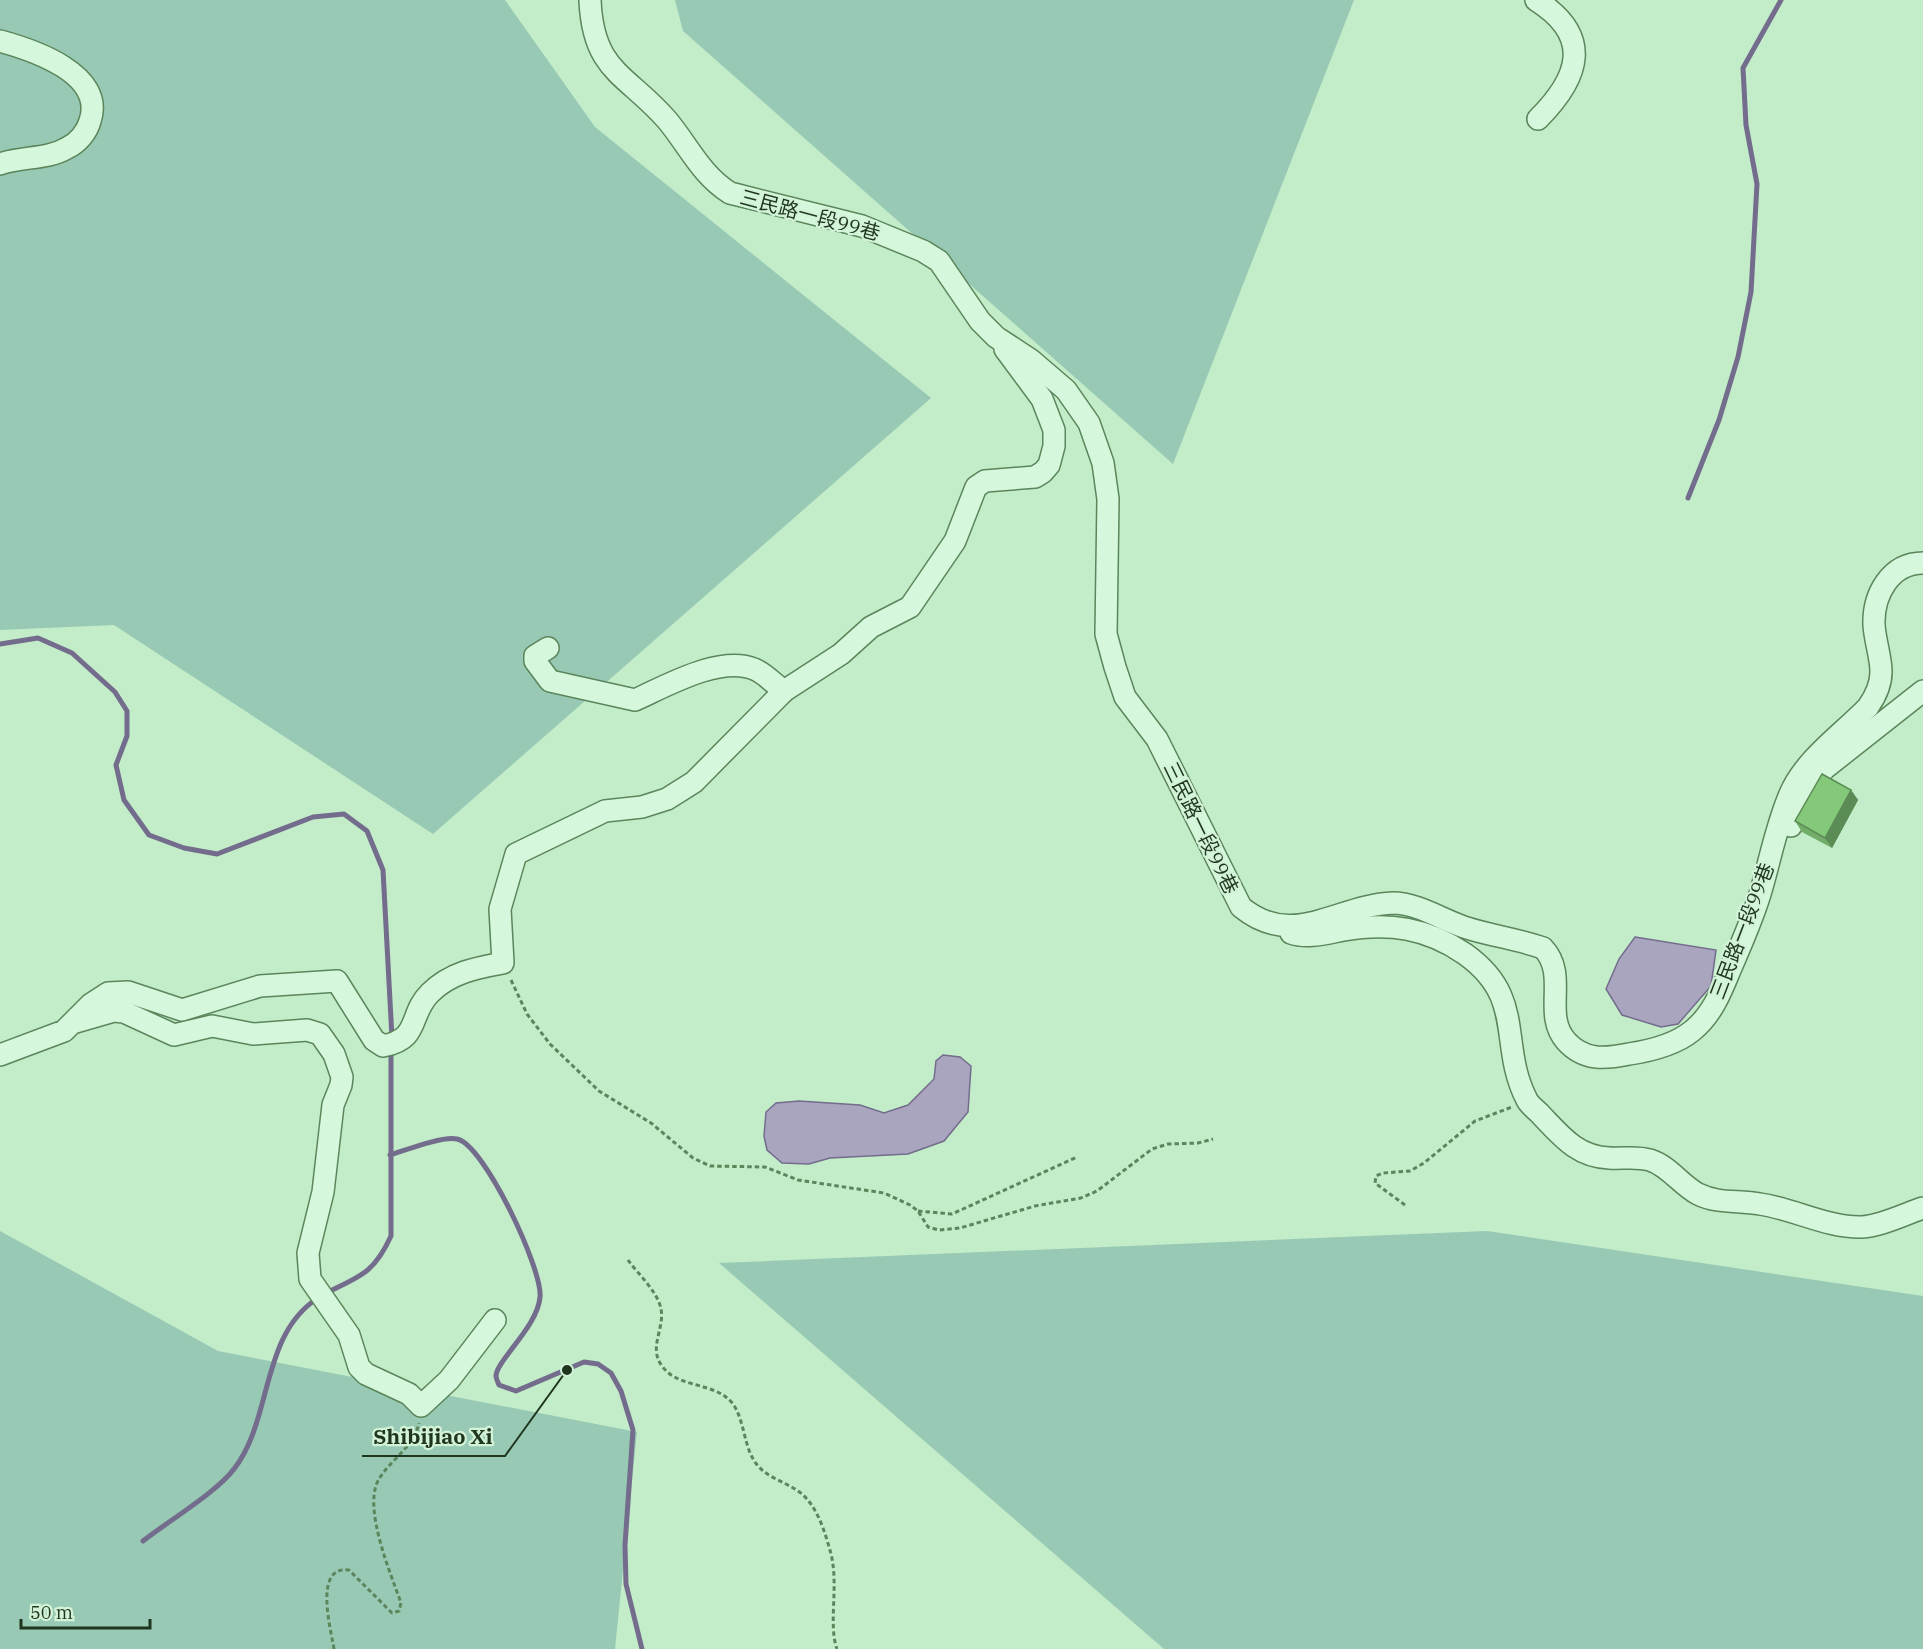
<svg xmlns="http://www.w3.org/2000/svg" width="1923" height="1649" font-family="'IBM Plex Serif','Noto Sans TC',serif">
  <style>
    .green { fill: #97c9b4 }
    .water { fill: #a9a5bf; stroke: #736c8c; stroke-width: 1.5 }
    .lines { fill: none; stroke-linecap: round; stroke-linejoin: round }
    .stream { stroke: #736c8c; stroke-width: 5 }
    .minor-casing { stroke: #5b855a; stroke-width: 24 }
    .path { stroke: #5b855a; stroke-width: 3; stroke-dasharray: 4.5 3; stroke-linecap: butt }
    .minor { stroke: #d5f7db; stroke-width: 21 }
    .wall { fill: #72ac69 }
    .shaded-wall { fill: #5c8c55 }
    .building { fill: #84c87a; stroke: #5c8c55; stroke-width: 1.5 }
    .labels { text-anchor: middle; stroke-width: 4.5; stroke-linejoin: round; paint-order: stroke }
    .street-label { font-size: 20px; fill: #1f351e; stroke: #d2f3d8 }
    .leader { fill: none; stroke: #1f351e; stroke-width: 2 }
    .callout-dot { fill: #1f351e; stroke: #d2f3d8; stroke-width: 2 }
    .callout-label { font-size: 21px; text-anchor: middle; font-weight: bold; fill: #1f351e; stroke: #d2f3d8; stroke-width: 4.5; stroke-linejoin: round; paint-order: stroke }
  </style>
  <rect width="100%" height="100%" fill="#c3ecc9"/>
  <!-- green -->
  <g class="green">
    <polygon points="0,0 505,0 595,127 931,398 433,834 114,625 0,630"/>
    <polygon points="675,0 1354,0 1173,464 683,31"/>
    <polygon points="0,1231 218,1351 637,1432 615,1649 0,1649"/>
    <polygon points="1487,1231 1923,1296 1923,1649 1164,1649 719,1263"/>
  </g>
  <!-- water -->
  <g class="water">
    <polygon points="1635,937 1716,950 1711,986 1678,1024 1661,1027 1622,1015 1606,989 1619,959"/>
    <polygon points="943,1055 960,1057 971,1066 968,1112 944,1141 908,1154 830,1158 809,1164 782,1163 767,1150 764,1136 766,1112 776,1103 799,1101 860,1105 884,1113 908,1105 934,1079 936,1061"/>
  </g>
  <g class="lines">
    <!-- stream -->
    <g class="stream">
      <polyline points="1688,498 1719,420 1738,357 1751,292 1757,184 1746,125 1743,68 1781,0"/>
      <polyline points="0,644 38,638 72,653 115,692 127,711 127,736 116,765 124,800 149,835 184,848 217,854 313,817 344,814 367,831 383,870 392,1038"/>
      <path d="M390,1155C406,1150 442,1136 457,1139C484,1144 543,1270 540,1297C538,1326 496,1361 496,1376C496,1379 498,1382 499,1385L516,1391L584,1362L598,1364L611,1373L621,1391L633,1430L625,1545L626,1584L642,1649"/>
      <path d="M326,1293C361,1276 374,1273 391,1236V1047"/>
      <path d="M143,1541C167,1522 217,1492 234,1469C273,1419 260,1335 318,1298"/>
    </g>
    <defs>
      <g id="minor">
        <path d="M590,0C593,72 627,74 667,120C688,145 701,175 730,193L862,226L923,251L939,261L980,321L996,337L1031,360L1066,390L1089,423L1103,463L1108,499L1106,634L1115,667L1125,697L1157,739L1241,907C1293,950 1337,905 1393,903C1418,903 1444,921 1467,928C1492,936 1518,939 1543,948C1569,975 1542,1014 1566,1041C1584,1061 1605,1059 1629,1054C1649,1051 1676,1044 1692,1031C1712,1015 1721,992 1730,970C1741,945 1752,920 1760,894C1770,861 1776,826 1790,794C1805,759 1842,734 1868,707C1875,697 1881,685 1881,672C1881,657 1875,641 1874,625C1873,595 1890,563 1923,563"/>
        <path d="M1536,0C1593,36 1580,77 1538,119"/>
        <path d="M0,41C33,50 106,74 90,121C87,132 78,143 67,148C47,160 22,156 0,164"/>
        <path d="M548,648L535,656V661L550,681L635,700C666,686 720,655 754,669C765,673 775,685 784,691"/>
        <polyline points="1791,826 1800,806 1824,769 1923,691"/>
        <path d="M1291,933C1308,939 1327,933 1344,930C1389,922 1427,928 1465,954C1527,998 1498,1044 1527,1100C1530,1106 1538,1111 1542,1116C1562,1137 1578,1157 1609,1158C1623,1159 1636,1156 1650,1160C1669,1166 1681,1185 1698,1194C1718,1204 1739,1200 1760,1204C1794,1209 1828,1228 1862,1227C1881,1226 1905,1214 1923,1208"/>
        <polyline points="76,1022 114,1011 124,1012 174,1035 212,1026 253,1034 307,1030 320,1034 334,1054 342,1077 341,1085 333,1105 323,1192 308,1253 310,1279 349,1335 359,1367 366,1374 409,1394 421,1406 449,1380 495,1320"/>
        <path d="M0,1055L64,1031L91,1004L108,993L128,992L182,1010L260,986L337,981L374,1040L383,1046C421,1039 408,1015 430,993C450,973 475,968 503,963L500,909L516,854L605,811L642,807L667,799L694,782L784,691L841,654L871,627L910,607L955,541L976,487L985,481L1035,477L1043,472L1049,465L1054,446V430L1042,399L1005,349"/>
      </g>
    </defs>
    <!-- minor casing -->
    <use href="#minor" class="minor-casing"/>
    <!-- path -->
    <g class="path">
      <polyline points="511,980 527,1014 550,1044 599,1091 651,1123 693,1158 710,1166 765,1167 798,1180 884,1193 910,1205 918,1211 928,1227 939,1230 960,1228 1035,1206 1081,1198 1097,1191 1152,1149 1168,1144 1198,1143 1213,1139"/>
      <polyline points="1405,1205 1375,1183 1376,1176 1383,1173 1410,1171 1424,1163 1475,1121 1512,1107"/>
      <polyline points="918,1211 952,1214 1077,1157"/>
      <path d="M628,1260C638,1274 658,1292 661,1309C665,1328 648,1348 662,1366C678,1389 715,1381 733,1404C746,1423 743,1450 759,1467C769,1478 785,1482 798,1491C817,1504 825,1532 831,1554C839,1586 828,1624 837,1649"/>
      <path d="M334,1649C331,1630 313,1565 349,1570L392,1613L399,1611L401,1603C391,1574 362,1507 379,1479C391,1459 414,1447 419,1423"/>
    </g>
    <!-- minor -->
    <use href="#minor" class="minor"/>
  </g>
  <!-- wall -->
  <polygon class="wall" points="1851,790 1858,800 1832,848 1802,832 1795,821"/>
  <!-- shaded-wall -->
  <polygon class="shaded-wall" points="1851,790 1858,800 1832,848 1825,838"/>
  <!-- building -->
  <polygon class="building" points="1822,774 1851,790 1825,838 1795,821"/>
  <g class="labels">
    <!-- street labels -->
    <g class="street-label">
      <text transform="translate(810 215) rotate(15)" y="7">三民路一段99巷</text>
      <text transform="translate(1201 828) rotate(64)" y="7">三民路一段99巷</text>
      <text transform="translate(1742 931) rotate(-69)" y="7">三民路一段99巷</text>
    </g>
  </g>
  <!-- callouts -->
  <path class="leader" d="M567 1370L505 1456H362"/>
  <circle class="callout-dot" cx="567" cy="1370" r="6"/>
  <g class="callout-label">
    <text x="433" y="1444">Shibijiao Xi</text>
  </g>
  <!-- scale -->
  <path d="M21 1619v9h129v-9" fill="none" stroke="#1f351e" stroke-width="3"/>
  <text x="30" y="1619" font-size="18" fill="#1f351e" stroke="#d2f3d8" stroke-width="4.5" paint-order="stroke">50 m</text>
</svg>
